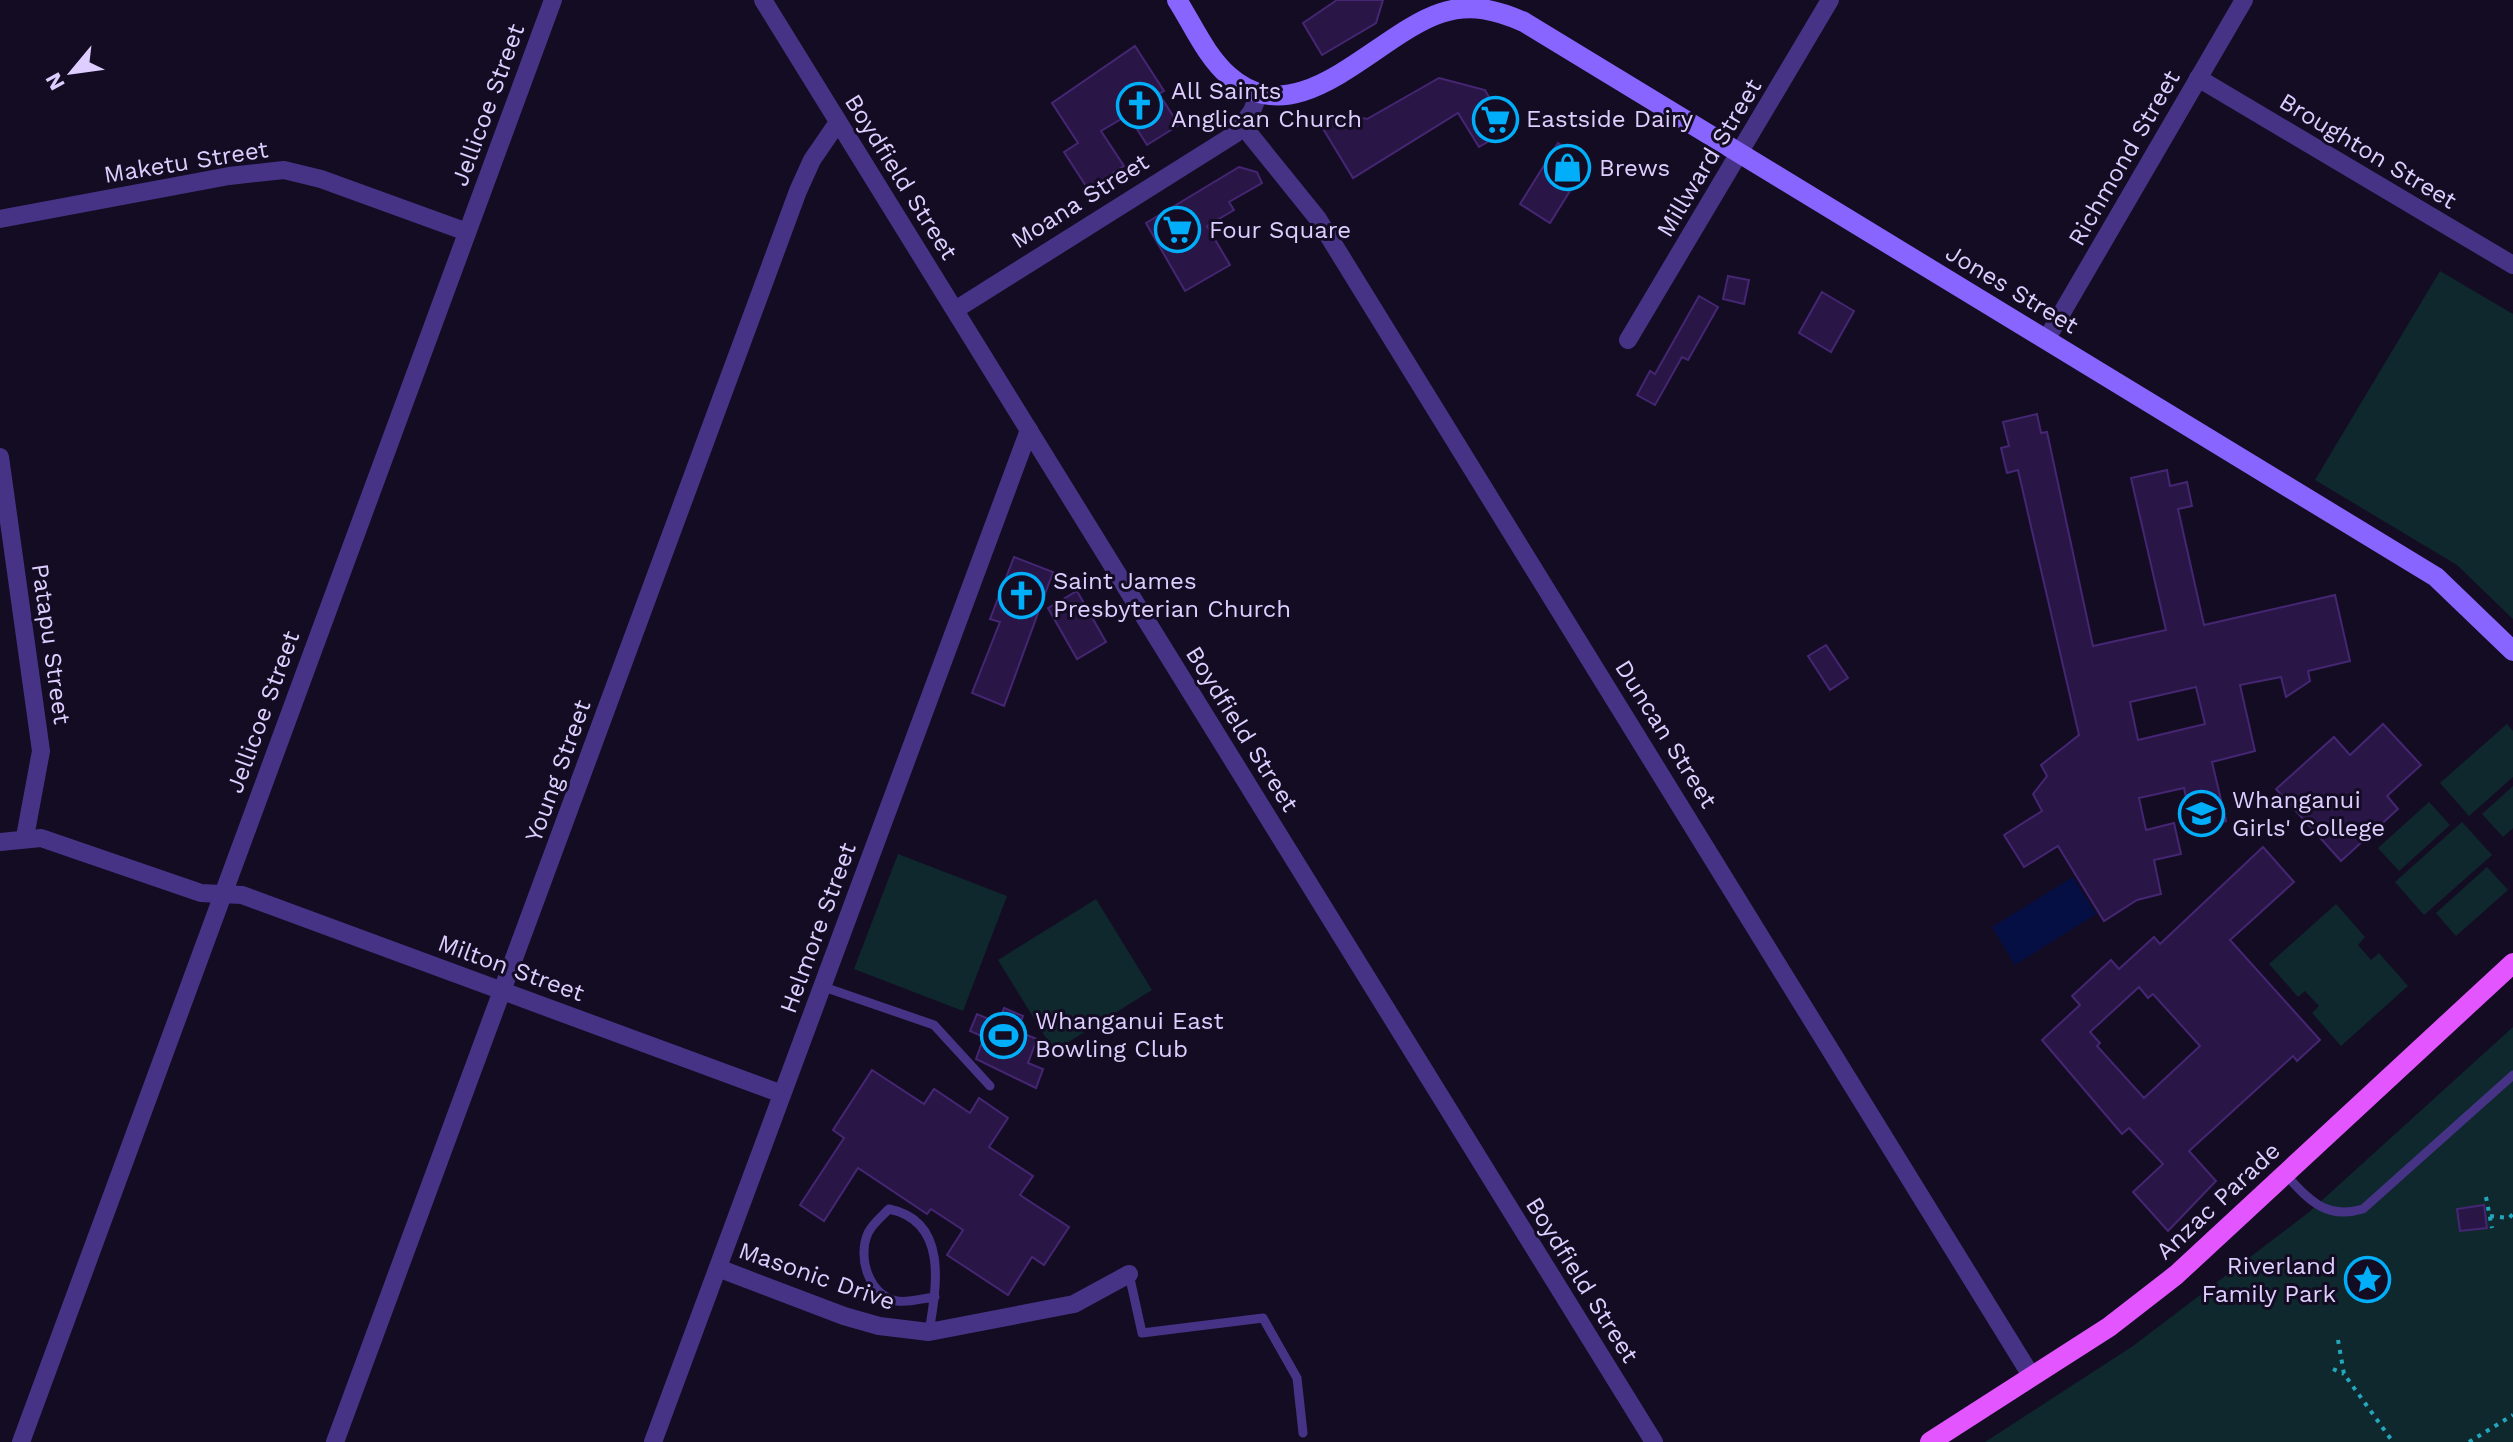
<svg xmlns="http://www.w3.org/2000/svg" width="2513" height="1442" font-family="'Work Sans',sans-serif">
  <style>
    .green { fill: #0e282d }
    .water { fill: #050f43 }
    .building { fill: #291646; stroke: #452673; stroke-width: 2; fill-rule: evenodd }
    .lines { fill: none; stroke-linecap: round; stroke-linejoin: round }
    .path { stroke: #24a7bd; stroke-width: 4; stroke-dasharray: 4 6; stroke-linecap: butt }
    .service { stroke: #473386; stroke-width: 9 }
    .minor { stroke: #473386; stroke-width: 18 }
    .secondary { stroke: #8865ff; stroke-width: 20 }
    .primary { stroke: #e255ff; stroke-width: 20 }
    .labels { text-anchor: middle; stroke-width: 6; stroke-linejoin: round; paint-order: stroke }
    .poi-label { font-size: 24px; fill: #ddceff; stroke: #140c23; text-anchor: start }
    .street-label { font-size: 24px; fill: #ddceff; stroke: #140c23 }
  </style>
  <rect width="100%" height="100%" fill="#140c23"/>
  <!-- green -->
  <g class="green">
    <polygon points="2440,271 2513,314 2513,619 2457,565 2315,480"/>
    <polygon points="2507,724 2513,731 2513,777 2469,816 2440,783"/>
    <polygon points="2513,786 2513,828 2503,837 2482,814"/>
    <polygon points="2429,802 2450,825 2399,871 2378,848"/>
    <polygon points="2462,822 2492,855 2424,915 2395,882"/>
    <polygon points="898,854 1007,896 963,1011 854,969"/>
    <polygon points="2487,867 2508,890 2456,936 2436,913"/>
    <polygon points="1096,899 1152,990 1054,1051 998,960"/>
    <polygon points="2336,904 2365,937 2358,945 2371,960 2379,953 2408,986 2341,1046 2312,1013 2319,1006 2305,991 2298,997 2269,964"/>
    <polygon points="2513,1027 2513,1442 1985,1442 2133,1346 2308,1213"/>
  </g>
  <!-- water -->
  <polygon class="water" points="2073,877 2096,914 2015,965 1992,927"/>
  <!-- building -->
  <g class="building">
    <polygon points="1337,0 1383,0 1376,23 1322,55 1303,23"/>
    <polygon points="1135,46 1164,91 1159,94 1179,125 1147,145 1128,115 1101,131 1124,166 1088,189 1064,152 1078,143 1052,103"/>
    <polygon points="1439,78 1485,90 1508,130 1479,147 1458,113 1353,178 1322,127 1343,114 1367,119"/>
    <polygon points="1558,143 1588,162 1550,223 1520,204"/>
    <polygon points="1239,167 1257,172 1262,183 1229,202 1234,210 1207,226 1230,265 1185,291 1146,223"/>
    <polygon points="1728,276 1749,280 1744,304 1723,299"/>
    <polygon points="1822,292 1854,311 1831,352 1799,333"/>
    <polygon points="1699,296 1718,307 1688,360 1682,357 1655,405 1637,395 1650,371 1655,374"/>
    <path d="M2037,414L2041,433L2047,432L2093,646L2166,630L2131,478L2167,470L2170,486L2187,482L2192,506L2178,509L2204,625L2335,595L2350,661L2308,671L2310,681L2286,697L2281,677L2240,685L2255,751L2212,762L2226,821L2193,829L2184,788L2139,798L2146,830L2174,823L2181,854L2154,860L2161,894L2137,900L2104,921L2058,846L2024,867L2004,835L2042,811L2033,794L2047,776L2041,765L2079,735L2018,470L2007,473L2001,448L2009,446L2003,422ZM2196,687L2205,724L2138,740L2130,702Z"/>
    <polygon points="1014,557 1053,572 1004,706 972,693 1000,622 990,619"/>
    <polygon points="1077,591 1106,642 1077,659 1048,608"/>
    <polygon points="1826,645 1848,678 1830,690 1808,656"/>
    <polygon points="2383,724 2421,765 2387,796 2398,809 2341,861 2276,789 2334,737 2350,755"/>
    <path d="M2263,847L2294,882L2230,940L2320,1040L2297,1061L2293,1056L2189,1151L2216,1181L2168,1231L2133,1192L2163,1164L2129,1128L2122,1134L2042,1040L2080,1005L2072,996L2111,960L2119,969L2154,937L2160,944ZM2139,987L2148,998L2153,994L2200,1046L2144,1098L2097,1046L2100,1043L2090,1032Z"/>
    <polygon points="1004,1008 1023,1016 1017,1031 1037,1039 1028,1063 1043,1069 1036,1088 976,1059 984,1037 970,1031 977,1014 998,1023"/>
    <polygon points="872,1070 924,1104 934,1089 970,1113 979,1098 1008,1118 989,1147 1033,1176 1020,1195 1069,1227 1044,1265 1032,1257 1008,1295 947,1255 963,1230 931,1209 927,1214 858,1168 824,1221 800,1205 844,1138 833,1130"/>
    <polygon points="2484,1205 2487,1228 2460,1231 2457,1209"/>
  </g>
  <g class="lines">
    <!-- path -->
    <g class="path">
      <polyline points="2486,1197 2492,1228"/>
      <polyline points="2490,1216 2509,1218 2513,1214"/>
      <polyline points="2338,1340 2344,1374 2393,1442"/>
      <polyline points="2333,1369 2344,1374"/>
      <polyline points="2469,1442 2513,1415"/>
    </g>
    <!-- service -->
    <g class="service">
      <polyline points="821,986 934,1025 990,1086"/>
      <path d="M2285,1174C2309,1200 2326,1220 2363,1209L2513,1075"/>
      <polyline points="1129,1274 1142,1333 1263,1318 1297,1378 1303,1433"/>
      <path d="M929,1332C937,1285 948,1221 889,1209C882,1216 872,1224 868,1233C857,1258 869,1295 897,1301C909,1303 924,1298 935,1297"/>
    </g>
    <!-- minor -->
    <g class="minor">
      <polyline points="763,0 1654,1442"/>
      <polyline points="2198,78 2513,265"/>
      <polyline points="1243,126 1318,219 2032,1377"/>
      <polyline points="0,219 229,176 284,170 321,179 467,232"/>
      <polyline points="955,310 1235,134 1252,111 1259,93"/>
      <polyline points="1628,340 1830,0"/>
      <polyline points="2046,340 2244,0"/>
      <polyline points="0,457 41,751 25,837"/>
      <polyline points="0,842 41,838 201,893 242,895 782,1094"/>
      <polyline points="718,1268 844,1316 879,1326 929,1332 1074,1304 1129,1274"/>
      <polyline points="21,1442 553,0"/>
      <polyline points="335,1442 798,191 812,160 838,122"/>
      <polyline points="653,1442 1029,430"/>
    </g>
    <!-- secondary -->
    <path class="secondary" d="M1177,0C1193,25 1206,56 1229,76C1299,138 1376,34 1441,13C1471,3 1497,10 1524,22L2436,577L2513,651"/>
    <!-- primary -->
    <polyline class="primary" points="1930,1442 2109,1327 2176,1275 2513,963"/>
  </g>
  <!-- icons -->
  <defs>
    <symbol id="church-ring" viewBox="-11 -11 22 22"><circle r="9.5" fill="#140c23" stroke="#00aef9" stroke-width="1.5"/><path d="M-1.2-6h2.4v3.5h3.3v2.4h-3.3V6h-2.4V-.1h-3.3v-2.4h3.3Z" fill="#00aef9"/></symbol>
    <symbol id="supermarket-ring" viewBox="-11 -11 22 22"><circle r="9.5" fill="#140c23" stroke="#00aef9" stroke-width="1.5"/><path d="M-6-5.5h2.5l.6 2H6L4.5 2H-2.5L-4.4-4H-6ZM-1.5 3.2a1.3 1.3 0 1 0 .1 0ZM3 3.2a1.3 1.3 0 1 0 .1 0Z" fill="#00aef9"/></symbol>
    <symbol id="shop-ring" viewBox="-11 -11 22 22"><circle r="9.5" fill="#140c23" stroke="#00aef9" stroke-width="1.5"/><path d="M-5-2.5h2.3a2.7 3.5 0 0 1 5.4 0H5L5.5 6h-11ZM-1.5-2.5h3a1.5 2.3 0 0 0-3 0Z" fill="#00aef9"/></symbol>
    <symbol id="school-ring" viewBox="-11 -11 22 22"><circle r="9.5" fill="#140c23" stroke="#00aef9" stroke-width="1.5"/><path d="M0-5L7-2L0 1L-7-2ZM-4 1L0 2.5L4 1V4Q0 6-4 4Z" fill="#00aef9"/></symbol>
    <symbol id="stadium-ring" viewBox="-11 -11 22 22"><circle r="9.5" fill="#140c23" stroke="#00aef9" stroke-width="1.5"/><path d="M0-5a6.5 5 0 1 0 0 10a6.5 5 0 1 0 0-10ZM-3.5-1.8h7v3.6h-7Z" fill="#00aef9"/></symbol>
    <symbol id="sight-ring" viewBox="-11 -11 22 22"><circle r="9.5" fill="#140c23" stroke="#00aef9" stroke-width="1.5"/><path d="M0-6L1.8-2.2L6-1.7L2.9 1.2L3.7 5.4L0 3.3L-3.7 5.4L-2.9 1.2L-6-1.7L-1.8-2.2Z" fill="#00aef9"/></symbol>
  </defs>
  <g fill-rule="evenodd">
    <use href="#church-ring" x="1114" y="80" width="51" height="51"/>
    <use href="#supermarket-ring" x="1470" y="94" width="51" height="51"/>
    <use href="#shop-ring" x="1542" y="142" width="51" height="51"/>
    <use href="#supermarket-ring" x="1152" y="204" width="51" height="51"/>
    <use href="#church-ring" x="996" y="570" width="51" height="51"/>
    <use href="#school-ring" x="2176" y="788" width="51" height="51"/>
    <use href="#stadium-ring" x="978" y="1010" width="51" height="51"/>
    <use href="#sight-ring" x="2342" y="1254" width="51" height="51"/>
  </g>
  <g class="labels">
    <!-- poi labels -->
    <g class="poi-label">
      <text x="1171" y="99">All Saints<tspan x="1171" dy="28">Anglican Church</tspan></text>
      <text x="1526" y="127">Eastside Dairy</text>
      <text x="1599" y="176">Brews</text>
      <text x="1209" y="238">Four Square</text>
      <text x="1053" y="589">Saint James<tspan x="1053" dy="28">Presbyterian Church</tspan></text>
      <text x="2232" y="808">Whanganui<tspan x="2232" dy="28">Girls' College</tspan></text>
      <text x="1035" y="1029">Whanganui East<tspan x="1035" dy="28">Bowling Club</tspan></text>
      <text x="2336" y="1274" text-anchor="end">Riverland<tspan x="2336" dy="28">Family Park</tspan></text>
    </g>
    <!-- street labels -->
    <g class="street-label">
      <text transform="translate(488 105) rotate(-70)" y="8">Jellicoe Street</text>
      <text transform="translate(2368 151) rotate(31)" y="8">Broughton Street</text>
      <text transform="translate(1709 158) rotate(-59)" y="8">Millward Street</text>
      <text transform="translate(2124 158) rotate(-60)" y="8">Richmond Street</text>
      <text transform="translate(186 162) rotate(-9)" y="8">Maketu Street</text>
      <text transform="translate(901 177) rotate(58)" y="8">Boydfield Street</text>
      <text transform="translate(1080 201) rotate(-32)" y="8">Moana Street</text>
      <text transform="translate(2012 289) rotate(31)" y="8">Jones Street</text>
      <text transform="translate(51 644) rotate(82)" y="8">Patapu Street</text>
      <text transform="translate(263 712) rotate(-70)" y="8">Jellicoe Street</text>
      <text transform="translate(1242 729) rotate(58)" y="8">Boydfield Street</text>
      <text transform="translate(1666 734) rotate(58)" y="8">Duncan Street</text>
      <text transform="translate(558 771) rotate(-70)" y="8">Young Street</text>
      <text transform="translate(818 928) rotate(-70)" y="8">Helmore Street</text>
      <text transform="translate(511 968) rotate(20)" y="8">Milton Street</text>
      <text transform="translate(2218 1201) rotate(-43)" y="8">Anzac Parade</text>
      <text transform="translate(817 1276) rotate(19)" y="8">Masonic Drive</text>
      <text transform="translate(1582 1280) rotate(58)" y="8">Boydfield Street</text>
    </g>
  </g>
  <!-- north arrow -->
  <g transform="translate(72 72) rotate(241)" stroke="#140c23" stroke-width="6" paint-order="stroke">
  <path d="M0-6L14 30L0 20L-14 30Z" fill="#ddceff"/>
  <text y="-12" font-size="22" font-weight="bold" text-anchor="middle" fill="#ddceff">N</text>
  </g>
</svg>
